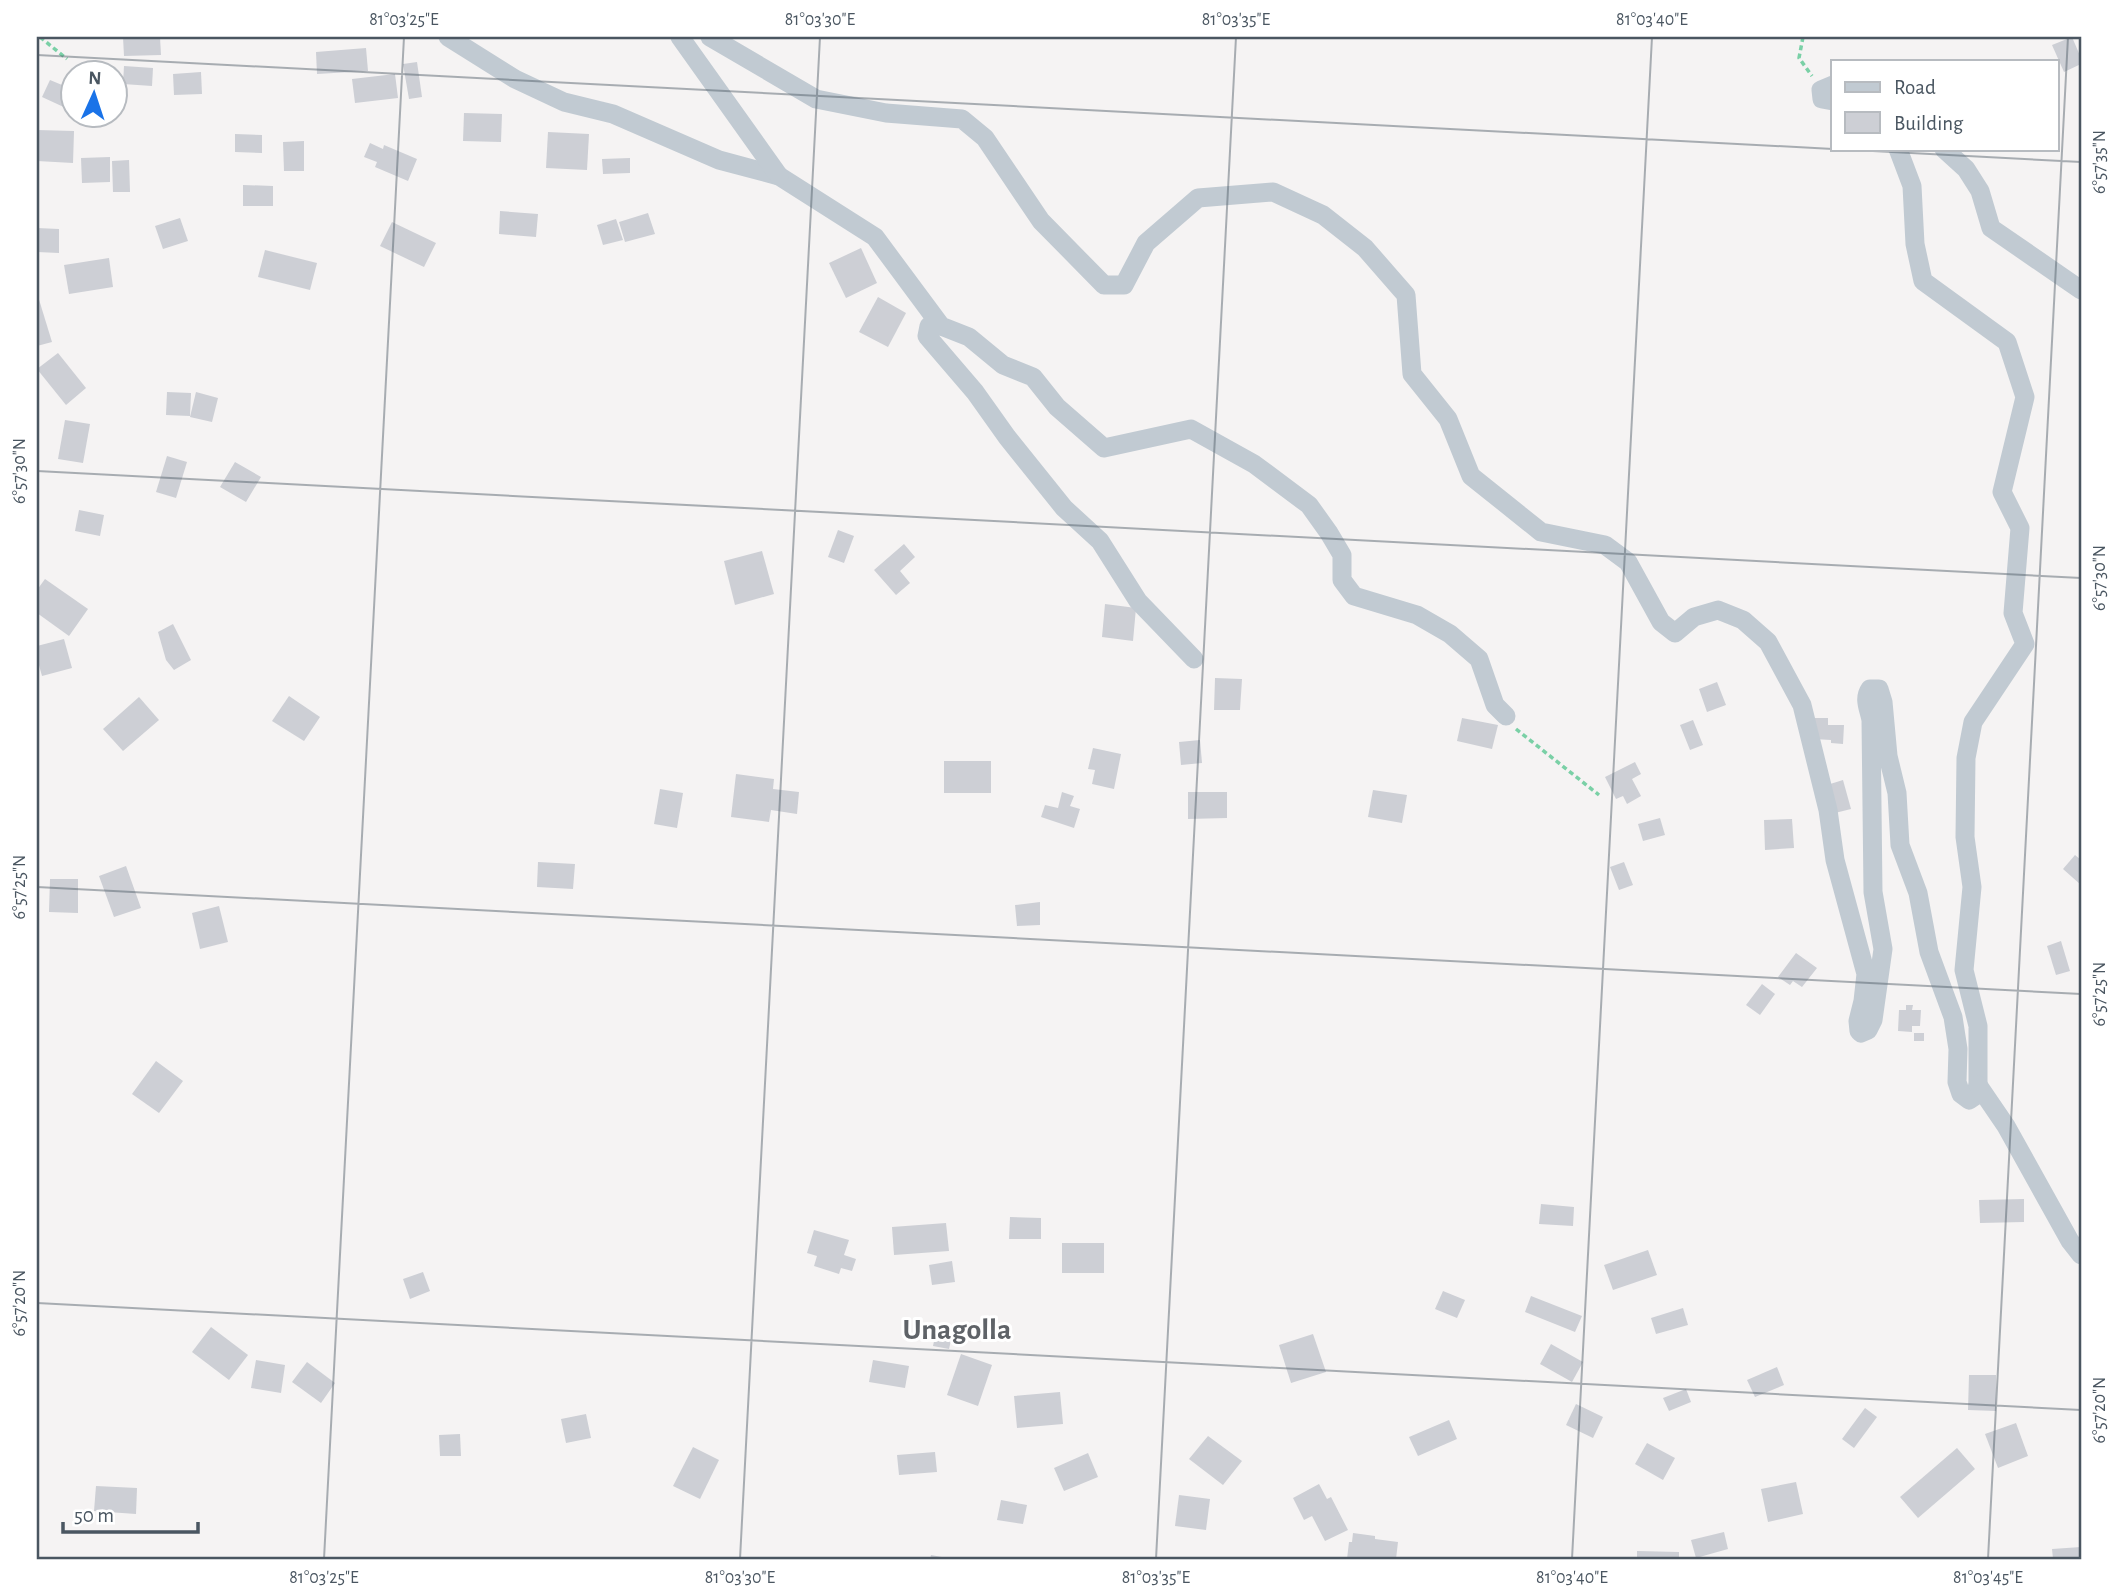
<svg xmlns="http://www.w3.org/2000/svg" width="2118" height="1596" font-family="'Alegreya Sans',sans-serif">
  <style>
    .building { fill: #cdcfd5 }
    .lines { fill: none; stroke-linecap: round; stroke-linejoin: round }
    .path { stroke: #7ad0a6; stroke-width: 3.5; stroke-dasharray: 5 3.5; stroke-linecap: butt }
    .street { stroke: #c1cad2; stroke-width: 19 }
    .ticks { fill: none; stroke: #4a5661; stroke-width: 2; stroke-opacity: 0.45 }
    .labels { text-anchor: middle; stroke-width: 6; stroke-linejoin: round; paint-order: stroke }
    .quarter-label { font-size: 30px; font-weight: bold; fill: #5f6368; stroke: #fff }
    .neatline { fill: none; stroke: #4a5661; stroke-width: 2.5 }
    .ticks-label { font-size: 18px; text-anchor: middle; fill: #4a5661 }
  </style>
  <rect width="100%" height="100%" fill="#f5f3f3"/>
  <!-- building -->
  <g class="building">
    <polygon points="123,37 160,37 161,55 124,56"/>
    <polygon points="2072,37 2081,58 2081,64 2064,72 2052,45"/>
    <polygon points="366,48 368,71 317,74 316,52"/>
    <polygon points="417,62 422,97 409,99 403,64"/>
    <polygon points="124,66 153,68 152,86 123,84"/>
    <polygon points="201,72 202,94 174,95 173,74"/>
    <polygon points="395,74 398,98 355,103 352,79"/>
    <polygon points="50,80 74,90 74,98 68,109 42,97"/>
    <polygon points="464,113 502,114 501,142 463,141"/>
    <polygon points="37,130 74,131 73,163 37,161"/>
    <polygon points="548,132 589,134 587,170 546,168"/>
    <polygon points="235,134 262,135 262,153 235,152"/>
    <polygon points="304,141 304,171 284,171 283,142"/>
    <polygon points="370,143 383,149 384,145 417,159 408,181 375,167 377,162 364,157"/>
    <polygon points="110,157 110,182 82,183 81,158"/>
    <polygon points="630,158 630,173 603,174 602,159"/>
    <polygon points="129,160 130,192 113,192 112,161"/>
    <polygon points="243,185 273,186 273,206 243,206"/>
    <polygon points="500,211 538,214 536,237 499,234"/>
    <polygon points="648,213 655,234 625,242 619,222"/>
    <polygon points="180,218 188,241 163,249 155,226"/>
    <polygon points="616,219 623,240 603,245 597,225"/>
    <polygon points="392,222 436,243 424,267 380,246"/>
    <polygon points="37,228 59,229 59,253 37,252"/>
    <polygon points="861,248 877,283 846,298 829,263"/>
    <polygon points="265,250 317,263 310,290 258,277"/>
    <polygon points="109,258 113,287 69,294 64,265"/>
    <polygon points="37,293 52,342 37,346"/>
    <polygon points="878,297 906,313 888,347 859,332"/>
    <polygon points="58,353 86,388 66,405 37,369"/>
    <polygon points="167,392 191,393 190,416 166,415"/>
    <polygon points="196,392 218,398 212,422 190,417"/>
    <polygon points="65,420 90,424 83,463 58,459"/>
    <polygon points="167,456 187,462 176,498 156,492"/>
    <polygon points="235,462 261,477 246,502 220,487"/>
    <polygon points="79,510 104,515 100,536 75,531"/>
    <polygon points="838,530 854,536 844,563 828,557"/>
    <polygon points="904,544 915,557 900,571 910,583 896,595 874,570"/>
    <polygon points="762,551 774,594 735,605 724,561"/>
    <polygon points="45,579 88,609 69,636 37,613 37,590"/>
    <polygon points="1105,604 1136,608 1133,641 1102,637"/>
    <polygon points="173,624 191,660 174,670 166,660 158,632"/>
    <polygon points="64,639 72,668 42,676 37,658 37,646"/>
    <polygon points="1215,678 1242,679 1240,710 1214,710"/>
    <polygon points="1717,682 1726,705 1707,712 1699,689"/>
    <polygon points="289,696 320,717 304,741 272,721"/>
    <polygon points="139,697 159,720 123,751 103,729"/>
    <polygon points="1462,718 1498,725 1492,749 1457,741"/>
    <polygon points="1814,718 1828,718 1828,725 1844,725 1843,744 1831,743 1831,740 1814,739"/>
    <polygon points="1693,720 1703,745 1690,750 1680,725"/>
    <polygon points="1200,740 1202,763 1181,765 1179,742"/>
    <polygon points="1093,748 1121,754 1114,789 1092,784 1095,770 1088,769"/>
    <rect x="944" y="761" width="47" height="32"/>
    <polygon points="1635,762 1641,774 1632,779 1641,796 1627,804 1623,796 1616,799 1605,777"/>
    <polygon points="736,774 774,779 773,789 799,792 797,814 771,810 769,822 731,817"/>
    <polygon points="1843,780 1851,809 1835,813 1827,785"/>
    <polygon points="660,789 683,793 677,828 654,824"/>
    <polygon points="1373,790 1407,795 1402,823 1368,817"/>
    <polygon points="1062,792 1074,796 1070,806 1080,809 1074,828 1041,817 1045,805 1058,808"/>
    <polygon points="1188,792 1227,792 1227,818 1188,819"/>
    <polygon points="1660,818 1665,835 1643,841 1638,824"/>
    <polygon points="1792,819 1794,848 1765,850 1764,820"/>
    <polygon points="2075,855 2081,860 2081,885 2063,869"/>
    <polygon points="538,862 575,864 573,889 537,887"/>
    <polygon points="1624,862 1633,885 1619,890 1610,867"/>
    <polygon points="126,866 141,908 114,917 99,876"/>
    <polygon points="50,879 78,879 78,913 49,912"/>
    <polygon points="1040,902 1040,925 1017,926 1015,905"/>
    <polygon points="219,906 228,942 200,949 192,913"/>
    <polygon points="2061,941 2070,971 2056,975 2047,946"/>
    <polygon points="1796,953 1817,968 1802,987 1793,981 1790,985 1778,977"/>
    <polygon points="1762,984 1775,994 1760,1015 1746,1005"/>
    <polygon points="1906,1005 1913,1005 1912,1010 1921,1010 1920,1026 1912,1026 1912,1032 1898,1031 1899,1010 1906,1010"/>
    <rect x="1914" y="1033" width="10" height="8"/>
    <polygon points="156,1061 183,1081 159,1113 132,1094"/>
    <polygon points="2024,1199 2024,1222 1980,1223 1979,1200"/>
    <polygon points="1541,1204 1574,1207 1573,1226 1539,1224"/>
    <polygon points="1010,1217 1041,1218 1041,1239 1009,1239"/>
    <polygon points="946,1223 949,1251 894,1255 892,1227"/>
    <polygon points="814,1230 849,1240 844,1255 856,1259 852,1271 841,1268 839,1274 814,1266 817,1256 807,1253"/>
    <rect x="1062" y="1243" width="42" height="30"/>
    <polygon points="1648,1250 1657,1275 1613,1290 1604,1265"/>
    <polygon points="952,1261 955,1282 932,1285 929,1265"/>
    <polygon points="423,1272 430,1291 410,1299 403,1279"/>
    <polygon points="1443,1291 1465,1300 1457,1318 1435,1309"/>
    <polygon points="1531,1296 1582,1316 1575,1332 1525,1312"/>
    <polygon points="1683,1308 1688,1325 1656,1334 1651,1318"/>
    <polygon points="211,1327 248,1355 229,1380 192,1352"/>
    <polygon points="936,1332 952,1336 949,1349 933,1346"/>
    <polygon points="1313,1334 1326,1372 1291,1383 1279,1345"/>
    <polygon points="1551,1344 1583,1362 1572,1382 1540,1364"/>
    <polygon points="961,1354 992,1365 978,1406 947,1395"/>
    <polygon points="256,1360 285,1365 281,1393 251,1388"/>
    <polygon points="873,1360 909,1366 905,1388 869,1382"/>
    <polygon points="307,1362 335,1383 321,1403 292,1382"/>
    <polygon points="1777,1367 1784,1385 1755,1397 1747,1380"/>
    <polygon points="1969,1375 1996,1375 1996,1411 1968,1410"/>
    <polygon points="1686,1389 1691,1402 1669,1411 1663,1398"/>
    <polygon points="1060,1392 1063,1424 1017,1428 1014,1396"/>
    <polygon points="1576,1404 1603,1417 1593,1438 1566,1425"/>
    <polygon points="1865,1408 1877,1417 1854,1448 1842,1439"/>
    <polygon points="586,1414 591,1438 566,1443 561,1419"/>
    <polygon points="1449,1420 1457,1439 1418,1456 1409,1437"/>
    <polygon points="2016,1423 2028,1456 1998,1468 1985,1434"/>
    <polygon points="460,1434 461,1456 440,1456 439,1435"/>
    <polygon points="1208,1436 1242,1461 1223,1485 1189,1459"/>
    <polygon points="1647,1443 1675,1458 1663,1480 1635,1464"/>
    <polygon points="693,1447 719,1460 700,1499 673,1486"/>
    <polygon points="1957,1448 1975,1469 1918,1518 1900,1497"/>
    <polygon points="935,1452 937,1472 899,1475 897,1455"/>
    <polygon points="1088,1453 1098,1477 1064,1491 1054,1468"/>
    <polygon points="1796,1482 1803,1514 1768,1522 1761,1489"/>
    <polygon points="1319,1484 1327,1499 1331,1497 1348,1530 1325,1541 1312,1516 1304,1520 1293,1498"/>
    <polygon points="96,1486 137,1488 136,1514 94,1511"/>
    <polygon points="1179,1495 1210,1499 1206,1530 1175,1526"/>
    <polygon points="1001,1500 1027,1505 1023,1524 997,1520"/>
    <polygon points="1724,1532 1728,1549 1696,1558 1691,1540"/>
    <polygon points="1353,1533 1375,1536 1375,1539 1398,1542 1396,1559 1347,1559 1349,1542 1352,1542"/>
    <polygon points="2081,1547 2081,1559 2053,1559 2052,1549"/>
    <polygon points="1637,1551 1679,1552 1679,1559 1637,1559"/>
    <polygon points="931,1555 947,1558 947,1559 930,1559"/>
  </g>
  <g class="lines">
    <!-- path -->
    <g class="path">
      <polyline points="40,37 67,59"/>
      <polyline points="1803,37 1799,58 1812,76"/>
      <polyline points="1516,729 1599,795"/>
    </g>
    <!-- street -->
    <g class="street">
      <polyline points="448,37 515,79 564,102 613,114 719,160 779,176 875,237 941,326 969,337 1003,365 1033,377 1057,407 1104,448 1191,429 1254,464 1309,505 1329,533 1342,555 1342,580 1354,596 1417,615 1450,634 1479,659 1495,705 1506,716"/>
      <polyline points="680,37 779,176"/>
      <path d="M710,37L816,99L886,113L962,119L985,138L1041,221L1104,285H1124L1146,243L1198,198L1273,192L1323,215L1365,248L1406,295L1412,374L1448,419L1471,476L1541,532L1605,545L1628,562L1661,622L1675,633L1694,617L1718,610L1743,620L1768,642L1802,705L1828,810L1835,860L1866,974L1863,1001L1858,1021L1859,1031L1861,1033L1868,1030L1873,1020L1883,949L1873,892L1871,720C1869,709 1863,699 1870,689H1879L1883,702L1888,756L1897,793L1900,845L1918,893L1929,952L1953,1017L1958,1049L1957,1082L1961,1094L1969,1100L1975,1096L1978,1085V1026L1964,970L1972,887L1965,837L1966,758L1973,722L2025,644L2013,613L2020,528L2002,492L2025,397L2007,342L1923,281L1915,244L1912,186L1898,149"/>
      <polyline points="1833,85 1821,90 1822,99 1833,101"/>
      <polyline points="1944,149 1966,169 1980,191 1991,228 2081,290"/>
      <polyline points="941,326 929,326 927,336 975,392 1007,437 1064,508 1100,541 1138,601 1194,659"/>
      <polyline points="1978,1085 2006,1126 2070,1241 2081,1255"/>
    </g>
  </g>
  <!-- ticks -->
  <path class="ticks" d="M37,55L1833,149M1835,149L2081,162M37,471L2081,578M37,887L2081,994M37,1303L2081,1410M324,1559L404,37M740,1559L820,37M1156,1559L1236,37M1572,1559L1652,37M1988,1559L2068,37"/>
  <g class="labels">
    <!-- quarter labels -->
    <g class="quarter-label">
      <text x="957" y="1339">Unagolla</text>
    </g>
  </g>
  <!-- border -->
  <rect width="2118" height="1596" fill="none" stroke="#ffffff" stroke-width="77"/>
  <!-- legend -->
  <rect x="1831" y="60" width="228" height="91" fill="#ffffff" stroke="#b7bbc0" stroke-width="2"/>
  <rect x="1845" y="82" width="35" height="10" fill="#c1cad2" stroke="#b7bbc0" stroke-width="2"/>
  <text x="1894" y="94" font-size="21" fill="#4a5661">Road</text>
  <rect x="1845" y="112" width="35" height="21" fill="#cdcfd5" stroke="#b7bbc0" stroke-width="2"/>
  <text x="1894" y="130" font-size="21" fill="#4a5661">Building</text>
  <!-- north arrow -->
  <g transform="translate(94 94) rotate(3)"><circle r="33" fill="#ffffff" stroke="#b7bbc0" stroke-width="2"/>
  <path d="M0-5L12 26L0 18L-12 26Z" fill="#1a73e8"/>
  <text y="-10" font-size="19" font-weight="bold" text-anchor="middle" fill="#4a5661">N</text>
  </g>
  <!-- scale -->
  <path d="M63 1522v10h135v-10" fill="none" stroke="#4a5661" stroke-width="3.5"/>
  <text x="74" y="1522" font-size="21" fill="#4a5661" stroke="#ffffff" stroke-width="5" paint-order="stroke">50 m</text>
  <rect x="38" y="38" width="2042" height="1520" class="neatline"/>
  <g class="ticks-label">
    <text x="404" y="25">81°03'25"E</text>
    <text x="820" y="25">81°03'30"E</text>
    <text x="1236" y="25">81°03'35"E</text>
    <text x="1652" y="25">81°03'40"E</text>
    <text transform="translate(2099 162) rotate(-90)" y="6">6°57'35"N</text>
    <text transform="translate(19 471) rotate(-90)" y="6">6°57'30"N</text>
    <text transform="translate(2099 578) rotate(-90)" y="6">6°57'30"N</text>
    <text transform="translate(19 887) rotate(-90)" y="6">6°57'25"N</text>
    <text transform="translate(2099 994) rotate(-90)" y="6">6°57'25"N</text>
    <text transform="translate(19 1303) rotate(-90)" y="6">6°57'20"N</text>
    <text transform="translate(2099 1410) rotate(-90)" y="6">6°57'20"N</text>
    <text x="324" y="1583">81°03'25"E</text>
    <text x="740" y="1583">81°03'30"E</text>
    <text x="1156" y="1583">81°03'35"E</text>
    <text x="1572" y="1583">81°03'40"E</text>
    <text x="1988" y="1583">81°03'45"E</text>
  </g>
</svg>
